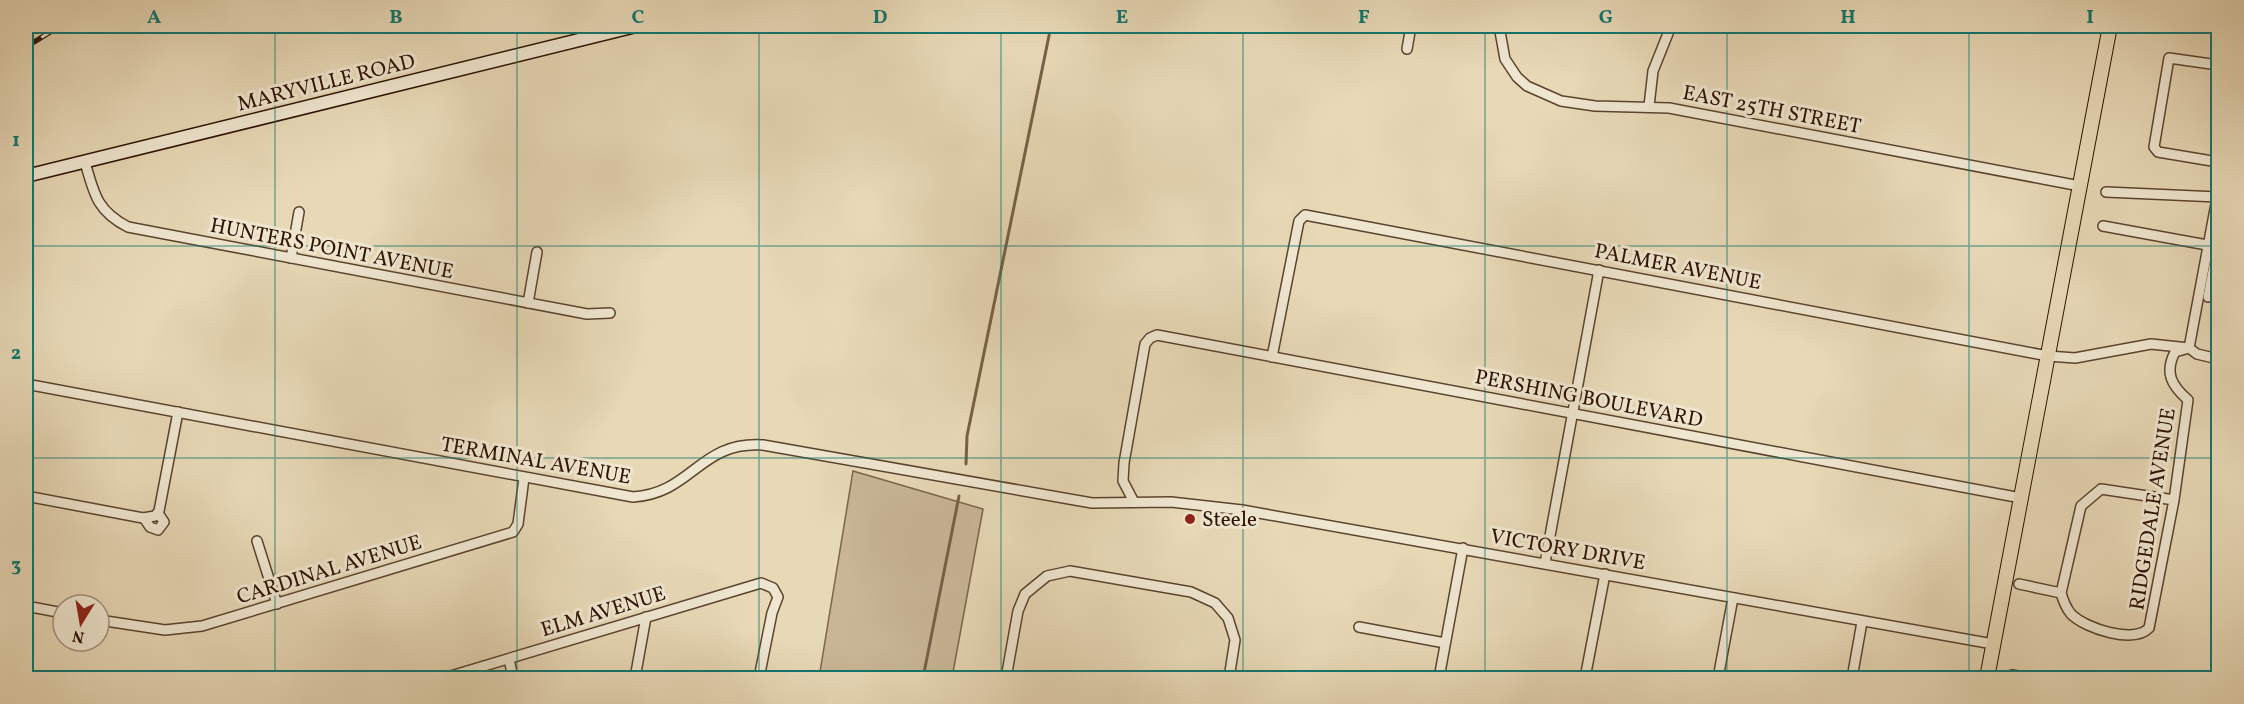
<svg xmlns="http://www.w3.org/2000/svg" width="2244" height="704" font-family="Vollkorn,serif">
  <style>
    .grass { fill: #c8b697; stroke: #7b644c; stroke-width: 1.5 }
    .lines { fill: none; stroke-linecap: round; stroke-linejoin: round }
    .stream { stroke: #776048; stroke-width: 3 }
    .street-casing { stroke: #5c432e; stroke-width: 12 }
    .secondary-casing { stroke: #2e1100; stroke-width: 15 }
    .primary-casing { stroke: #2e1100; stroke-width: 16 }
    .street { stroke: #efe6d0; stroke-width: 9 }
    .secondary { stroke: #efe6d0; stroke-width: 12 }
    .primary { stroke: #e7d8b6; stroke-width: 14 }
    .rail-casing { stroke: #2e1100; stroke-width: 5 }
    .rail { stroke: #efe6d0; stroke-width: 3; stroke-dasharray: 9; stroke-linecap: butt }
    .grid { fill: none; stroke: #0f766e; stroke-width: 1.5; stroke-opacity: 0.55 }
    .poi-dot { fill: #8f2418; stroke: #efe6d0; stroke-width: 2 }
    .labels { text-anchor: middle; stroke-width: 6; stroke-linejoin: round; paint-order: stroke }
    .street-label { font-size: 21px; fill: #2e1100; stroke: #efe6d0 }
    .poi-label { font-size: 21px; fill: #2e1100; stroke: #efe6d0; text-anchor: start }
    .neatline { fill: none; stroke: #0f766e; stroke-width: 2 }
    .grid-label { font-size: 20px; text-anchor: middle; font-weight: bold; fill: #0f766e }
  </style>
  <rect width="100%" height="100%" fill="#e7d8b6"/>
  <filter id="stains"><feTurbulence type="fractalNoise" baseFrequency=".00333" numOctaves="4"/><feColorMatrix values="0 0 0 0 .2 0 0 0 0 .09 0 0 0 0 .02 0 0 0 .5 -.17"/></filter>
  <radialGradient id="worn" r=".72"><stop offset=".6" stop-color="#630" stop-opacity="0"/><stop offset="1" stop-color="#630" stop-opacity=".3"/></radialGradient>
  <!-- grass -->
  <polygon class="grass" points="853,471 983,509 952,678 819,678"/>
  <g class="lines">
    <!-- stream -->
    <g class="stream">
      <polyline points="966,464 967,436 1051,26"/>
      <polyline points="923,678 959,496"/>
    </g>
    <defs>
      <g id="street">
        <polyline points="1499,26 1505,59 1517,77 1527,86 1561,101 1595,106 1669,108 2080,186"/>
        <polyline points="1407,49 1411,26"/>
        <polyline points="2218,65 2169,58 2154,147 2158,152 2218,162"/>
        <polyline points="1649,106 1653,71 1671,26"/>
        <path d="M85,162C94,194 97,211 128,227L587,314L610,313"/>
        <polyline points="2106,192 2218,197"/>
        <polyline points="2103,226 2207,245"/>
        <polyline points="291,258 299,212"/>
        <polyline points="2208,297 2218,245"/>
        <polyline points="528,303 537,252"/>
        <polyline points="1272,357 1299,221 1305,215 2048,356 2075,358 2151,344 2189,348 2197,354 2218,359"/>
        <path d="M26,384L633,497C693,493 699,441 763,445L1092,503L1171,502L1242,510L1993,644"/>
        <polyline points="26,496 143,518 155,516 159,511 178,412"/>
        <path d="M2174,500L2101,489L2081,506L2061,593C2063,600 2066,608 2071,614C2086,629 2134,644 2149,628L2174,500L2188,400C2172,386 2164,373 2175,352L2189,348L2218,193"/>
        <polyline points="1134,502 1123,481 1124,463 1145,344 1150,338 1157,335 2021,498"/>
        <polyline points="144,518 150,527 158,530 164,522 158,513"/>
        <polyline points="257,541 277,604"/>
        <polyline points="1545,563 1599,270"/>
        <polyline points="2019,584 2061,593"/>
        <polyline points="26,606 63,613"/>
        <polyline points="99,620 165,630 202,626 513,532 518,524 524,478"/>
        <polyline points="1359,627 1445,643"/>
        <polyline points="509,659 513,678"/>
        <polyline points="2012,675 2030,678"/>
        <polyline points="444,678 761,583 773,588 778,597 772,613 759,678"/>
        <polyline points="635,678 646,617"/>
        <polyline points="1006,678 1018,611 1025,594 1047,576 1070,571 1191,592 1215,603 1228,618 1235,640 1229,678"/>
        <polyline points="1439,678 1463,548"/>
        <polyline points="1585,678 1605,574"/>
        <polyline points="1718,678 1733,598"/>
        <polyline points="1852,678 1862,622"/>
      </g>
      <polyline id="secondary" points="26,176 636,26"/>
      <polyline id="primary" points="1987,678 2110,26"/>
    </defs>
    <!-- street casing -->
    <use href="#street" class="street-casing"/>
    <!-- secondary casing -->
    <use href="#secondary" class="secondary-casing"/>
    <!-- primary casing -->
    <use href="#primary" class="primary-casing"/>
    <!-- street -->
    <use href="#street" class="street"/>
    <!-- secondary -->
    <use href="#secondary" class="secondary"/>
    <!-- primary -->
    <use href="#primary" class="primary"/>
    <defs>
      <polyline id="rail" points="26,47 60,26"/>
    </defs>
    <!-- rail casing -->
    <use href="#rail" class="rail-casing"/>
    <!-- rail -->
    <use href="#rail" class="rail"/>
  </g>
  <!-- grid -->
  <path class="grid" d="M275,26V678M517,26V678M759,26V678M1001,26V678M1243,26V678M1485,26V678M1727,26V678M1969,26V678M26,246H2218M26,458H2218"/>
  <!-- markers -->
  <circle class="poi-dot" cx="1190" cy="519" r="6"/>
  <g class="labels">
    <!-- street labels -->
    <g class="street-label">
      <text transform="translate(326 82) rotate(-14)" y="7">MARYVILLE ROAD</text>
      <text transform="translate(1772 109) rotate(11)" y="7">EAST 25TH STREET</text>
      <text transform="translate(332 248) rotate(11)" y="7">HUNTERS POINT AVENUE</text>
      <text transform="translate(1678 266) rotate(11)" y="7">PALMER AVENUE</text>
      <text transform="translate(1589 398) rotate(11)" y="7">PERSHING BOULEVARD</text>
      <text transform="translate(536 460) rotate(10)" y="7">TERMINAL AVENUE</text>
      <text transform="translate(2152 509) rotate(-81)" y="7">RIDGEDALE AVENUE</text>
      <text transform="translate(1568 549) rotate(10)" y="7">VICTORY DRIVE</text>
      <text transform="translate(329 569) rotate(-17)" y="7">CARDINAL AVENUE</text>
      <text transform="translate(603 611) rotate(-17)" y="7">ELM AVENUE</text>
    </g>
    <!-- poi labels -->
    <g class="poi-label">
      <text x="1202" y="526">Steele</text>
    </g>
  </g>
  <!-- margin -->
  <rect width="2244" height="704" fill="none" stroke="#e7d8b6" stroke-width="66"/>
  <!-- north arrow -->
  <g transform="translate(81 623) rotate(191)"><circle r="28" fill="#efe6d0" stroke="#a2917d" stroke-width="1.5"/>
  <path d="M0-4.5L10 22L0 15L-10 22Z" fill="#8f2418"/>
  <text y="-9" font-size="16" font-weight="bold" text-anchor="middle" fill="#2e1100">N</text>
  </g>
  <rect x="33" y="33" width="2178" height="638" class="neatline"/>
  <g class="grid-label">
    <text x="154" y="23">A</text>
    <text x="396" y="23">B</text>
    <text x="638" y="23">C</text>
    <text x="880" y="23">D</text>
    <text x="1122" y="23">E</text>
    <text x="1364" y="23">F</text>
    <text x="1606" y="23">G</text>
    <text x="1848" y="23">H</text>
    <text x="2090" y="23">I</text>
    <text x="16" y="146">1</text>
    <text x="16" y="359">2</text>
    <text x="16" y="571">3</text>
  </g>
  <rect width="100%" height="100%" filter="url(#stains)"/>
  <rect width="100%" height="100%" fill="url(#worn)"/>
</svg>
